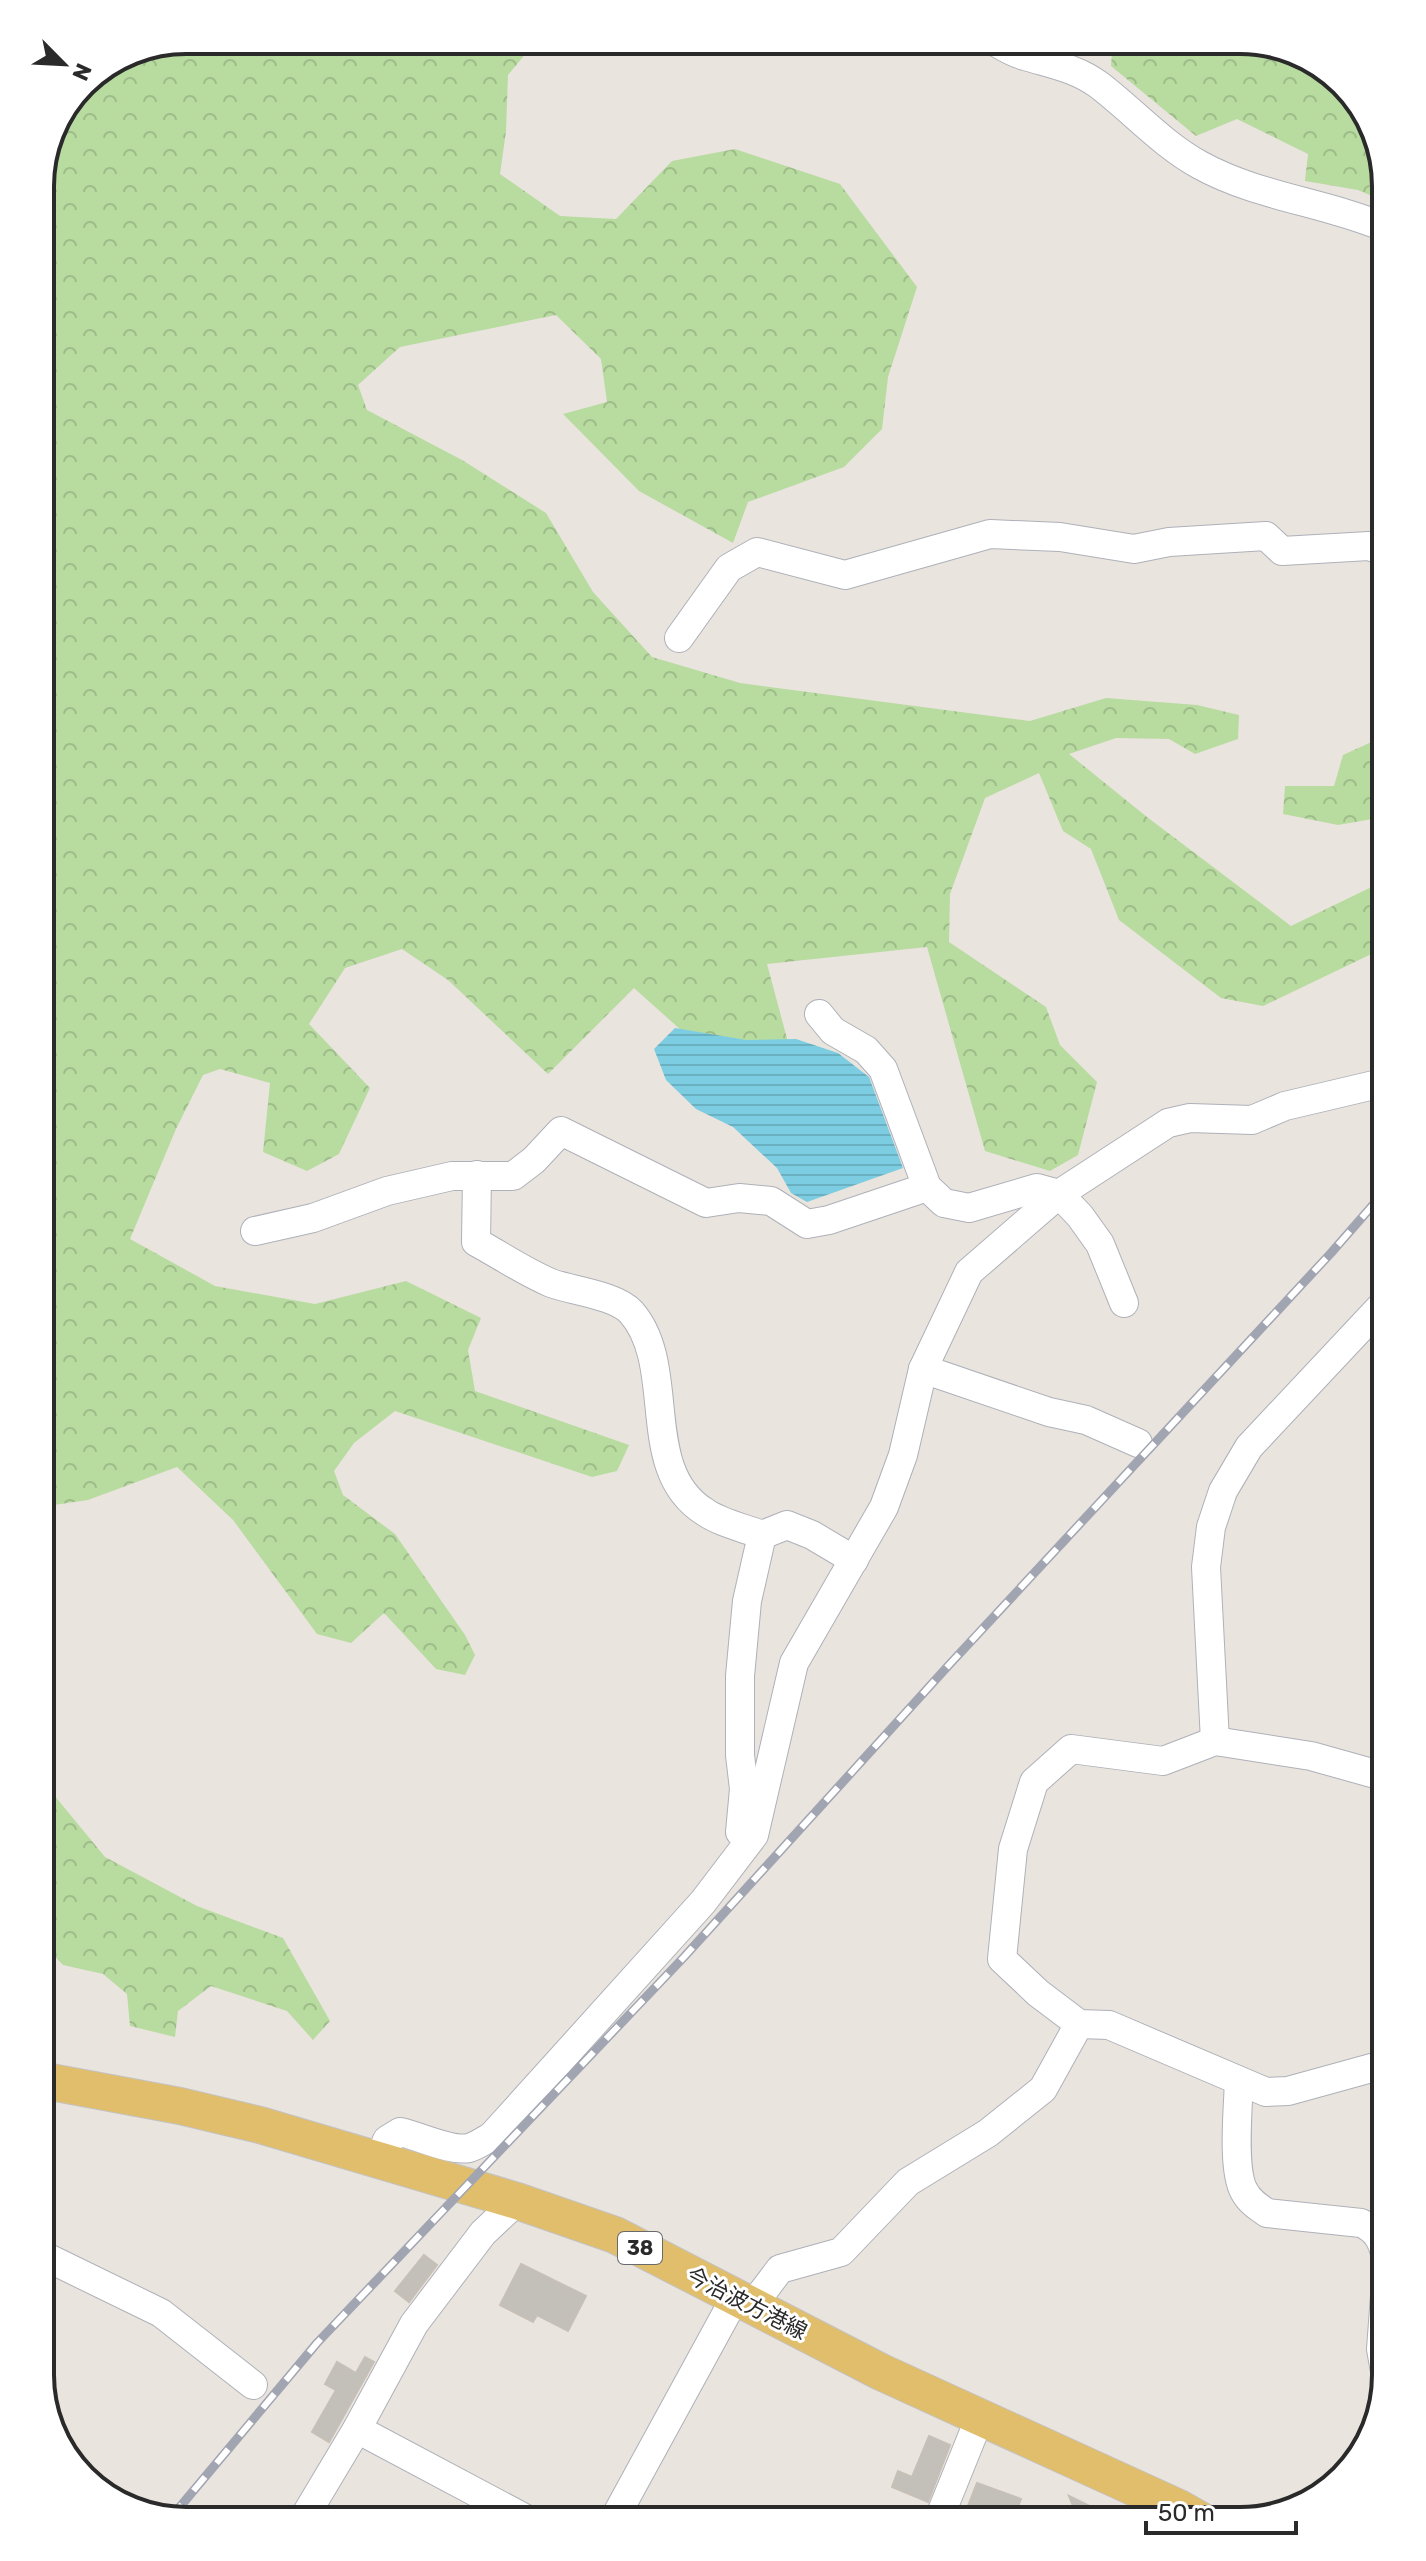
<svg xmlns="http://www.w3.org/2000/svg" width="1426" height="2561" font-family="Rubik,'Noto Sans JP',sans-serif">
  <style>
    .forest { fill: url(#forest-crowns) }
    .water { fill: url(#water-rules) }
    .building { fill: #c3bfb9; stroke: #c6c0b7; stroke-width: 2 }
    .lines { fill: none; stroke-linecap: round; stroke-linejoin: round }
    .minor-casing { stroke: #aeb1b9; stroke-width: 30 }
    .major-casing { stroke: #c3c3c3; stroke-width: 38 }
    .minor { stroke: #fff; stroke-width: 28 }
    .major { stroke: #e1be6c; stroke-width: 36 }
    .rail-casing { stroke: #a1a5b2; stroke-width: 9 }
    .rail { stroke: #fff; stroke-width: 6; stroke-dasharray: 18; stroke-linecap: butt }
    .labels { text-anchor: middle; stroke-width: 6; stroke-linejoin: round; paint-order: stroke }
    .shield { fill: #fff; stroke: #6a6a6a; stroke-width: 2 }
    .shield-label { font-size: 20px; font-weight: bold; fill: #2a2a2a }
    .street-label { font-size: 22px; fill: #2a2a2a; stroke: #fff }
    .rim { fill: none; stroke: #2a2a2a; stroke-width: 4 }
  </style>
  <defs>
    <pattern id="forest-crowns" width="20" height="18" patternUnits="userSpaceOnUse" patternTransform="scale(2)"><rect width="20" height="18" fill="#b8dba0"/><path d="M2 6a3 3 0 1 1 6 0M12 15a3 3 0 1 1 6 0" fill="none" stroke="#9ebc8a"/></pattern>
    <pattern id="water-rules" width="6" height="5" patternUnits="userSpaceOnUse" patternTransform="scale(2)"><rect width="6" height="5" fill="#7ccde1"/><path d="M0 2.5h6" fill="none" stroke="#6bb0c1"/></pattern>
  </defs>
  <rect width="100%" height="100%" fill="#eae4de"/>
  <!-- forest -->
  <g class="forest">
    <polygon points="186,40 537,40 508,75 506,131 500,174 560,216 616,219 672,161 735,149 840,184 917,287 888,377 882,429 844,467 748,502 733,543 639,491 563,414 607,402 601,359 556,315 400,347 358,385 367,410 462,460 546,513 593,592 652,657 740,683 1030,721 1106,698 1197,705 1239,715 1238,739 1195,754 1169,739 1116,738 1069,754 1147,817 1291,926 1386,880 1386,947 1263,1006 1221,998 1119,920 1091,849 1063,831 1039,773 985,798 950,894 949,942 1046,1007 1060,1045 1097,1082 1078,1155 1050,1171 985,1151 927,947 767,964 789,1046 691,1039 634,988 548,1074 448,980 402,949 345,968 309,1024 370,1088 339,1154 307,1171 263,1152 270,1083 220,1069 203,1075 176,1129 130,1239 215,1286 315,1304 406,1281 481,1318 468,1350 475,1391 629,1445 617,1471 592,1477 395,1411 354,1443 334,1471 343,1495 395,1534 465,1635 475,1655 465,1675 436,1669 384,1613 351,1643 317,1634 233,1520 177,1467 88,1500 40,1507 40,1215 51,1188 40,1181 40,177 83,82 130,51"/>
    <polygon points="1113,40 1250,40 1322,65 1375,130 1386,186 1386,202 1358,190 1305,181 1308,154 1237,119 1196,136 1111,66"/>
    <polygon points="1378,739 1386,745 1386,829 1378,818 1338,825 1283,814 1285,786 1334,786 1343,755"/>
    <polygon points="40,1778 105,1857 197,1906 283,1938 330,2021 313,2040 287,2011 211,1986 178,2011 175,2037 130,2026 127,1994 103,1974 63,1965 40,1941"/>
  </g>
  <!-- water -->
  <polygon class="water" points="675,1028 746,1040 796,1039 838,1053 869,1077 903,1168 807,1202 791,1193 777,1168 733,1127 696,1109 666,1080 654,1049"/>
  <!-- building -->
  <g class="building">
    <polygon points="424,2255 437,2265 409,2302 395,2291"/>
    <polygon points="521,2264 586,2296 568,2331 537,2315 533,2322 500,2305"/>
    <polygon points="365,2357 374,2362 329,2442 312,2432 336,2390 325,2384 337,2362 356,2373"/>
    <polygon points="929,2436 950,2445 928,2502 892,2487 898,2471 912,2477"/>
    <polygon points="977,2483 1021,2499 1012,2521 962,2521"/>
    <polygon points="1069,2496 1120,2521 1079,2521"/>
  </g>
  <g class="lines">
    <defs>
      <g id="minor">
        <path d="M992,40C1002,46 1013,53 1025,56C1051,64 1076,68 1099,85C1133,111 1162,144 1200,165C1258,197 1325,202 1386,228"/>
        <polyline points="679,638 729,568 757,552 845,575 990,534 1060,537 1134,549 1169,542 1266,536 1282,551 1369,546 1386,552"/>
        <polyline points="819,1014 833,1031 866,1050 883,1069 927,1187 944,1203 969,1208 1037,1188 1059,1194 1080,1216 1100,1244 1124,1303"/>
        <path d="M477,1175L476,1242C500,1255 525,1272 551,1283C573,1291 615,1295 631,1312C679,1366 637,1470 705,1512C721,1523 744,1528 762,1535L747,1601L740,1676V1755L744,1789L740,1832"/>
        <polyline points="255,1231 313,1218 387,1191 452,1176 513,1176 534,1160 561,1131 706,1203 739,1198 771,1201 807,1224 829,1220 927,1187"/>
        <polyline points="923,1369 1049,1412 1086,1420 1138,1443"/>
        <polyline points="762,1535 787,1525 812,1535 854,1560"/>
        <polyline points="1215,1741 1206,1567 1211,1527 1223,1491 1249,1447 1386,1301"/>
        <polyline points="1386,2064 1288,2091 1266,2092 1109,2025 1079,2024 1038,1993 1002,1959 1013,1849 1034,1782 1071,1749 1163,1761 1215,1741 1311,1756 1386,1777"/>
        <path d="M1239,2081C1238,2107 1232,2170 1244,2191C1249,2201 1258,2207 1267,2213L1361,2223C1377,2230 1382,2240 1386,2257"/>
        <path d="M379,2160L387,2140L400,2132C420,2136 451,2152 469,2148C476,2146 485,2140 492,2136L703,1902L754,1835L794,1663L884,1507L903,1455L923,1369L969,1272L1059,1194L1168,1123L1190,1118L1252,1120L1285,1106L1374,1085L1386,1086"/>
        <polyline points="40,2254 161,2313 253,2385"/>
        <polyline points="752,2306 780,2269 841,2252 908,2182 988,2133 1043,2089 1079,2024"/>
        <polyline points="1386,2377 1381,2349 1386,2282"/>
        <polyline points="357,2429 530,2521"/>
        <polyline points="302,2521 357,2429 414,2324 483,2233 517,2201"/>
        <polyline points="613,2521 736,2296"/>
        <polyline points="938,2521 980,2417"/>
      </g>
      <polyline id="major" points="40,2080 180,2106 260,2125 517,2201 615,2235 881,2372 1179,2508 1202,2521"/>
    </defs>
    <!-- minor casing -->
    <use href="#minor" class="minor-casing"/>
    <!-- major casing -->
    <use href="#major" class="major-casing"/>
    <!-- minor -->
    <use href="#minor" class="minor"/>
    <!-- major -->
    <use href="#major" class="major"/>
    <defs>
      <polyline id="rail" points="173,2520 179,2508 317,2343 684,1957 948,1666 1331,1253 1386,1190"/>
    </defs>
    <!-- rail casing -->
    <use href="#rail" class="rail-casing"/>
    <!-- rail -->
    <use href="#rail" class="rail"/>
  </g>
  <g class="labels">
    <!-- shield labels -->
    <rect class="shield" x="618" y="2232" width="44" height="32" rx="6"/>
    <g class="shield-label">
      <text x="640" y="2255">38</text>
    </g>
    <!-- street labels -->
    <g class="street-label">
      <text transform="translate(747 2303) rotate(27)" y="8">今治波方港線</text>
    </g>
  </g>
  <!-- crop -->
  <path d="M0 0H1426V2561H0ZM186 54H1240A132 132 0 0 1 1372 186V2375A132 132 0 0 1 1240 2507H186A132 132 0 0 1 54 2375V186A132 132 0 0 1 186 54Z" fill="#fff" fill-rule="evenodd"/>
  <path class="rim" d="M186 54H1240A132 132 0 0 1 1372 186V2375A132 132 0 0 1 1240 2507H186A132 132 0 0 1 54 2375V186A132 132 0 0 1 186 54Z"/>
  <!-- north arrow -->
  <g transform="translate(64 64) rotate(114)" stroke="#ffffff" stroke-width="6" paint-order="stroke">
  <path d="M0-6L14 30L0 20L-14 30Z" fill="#2a2a2a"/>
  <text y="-12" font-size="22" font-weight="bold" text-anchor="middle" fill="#2a2a2a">N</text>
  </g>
  <!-- scale -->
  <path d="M1146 2521v12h150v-12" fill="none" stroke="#2a2a2a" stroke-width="4"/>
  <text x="1158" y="2521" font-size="24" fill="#2a2a2a" stroke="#ffffff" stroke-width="6" paint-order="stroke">50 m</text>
</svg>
